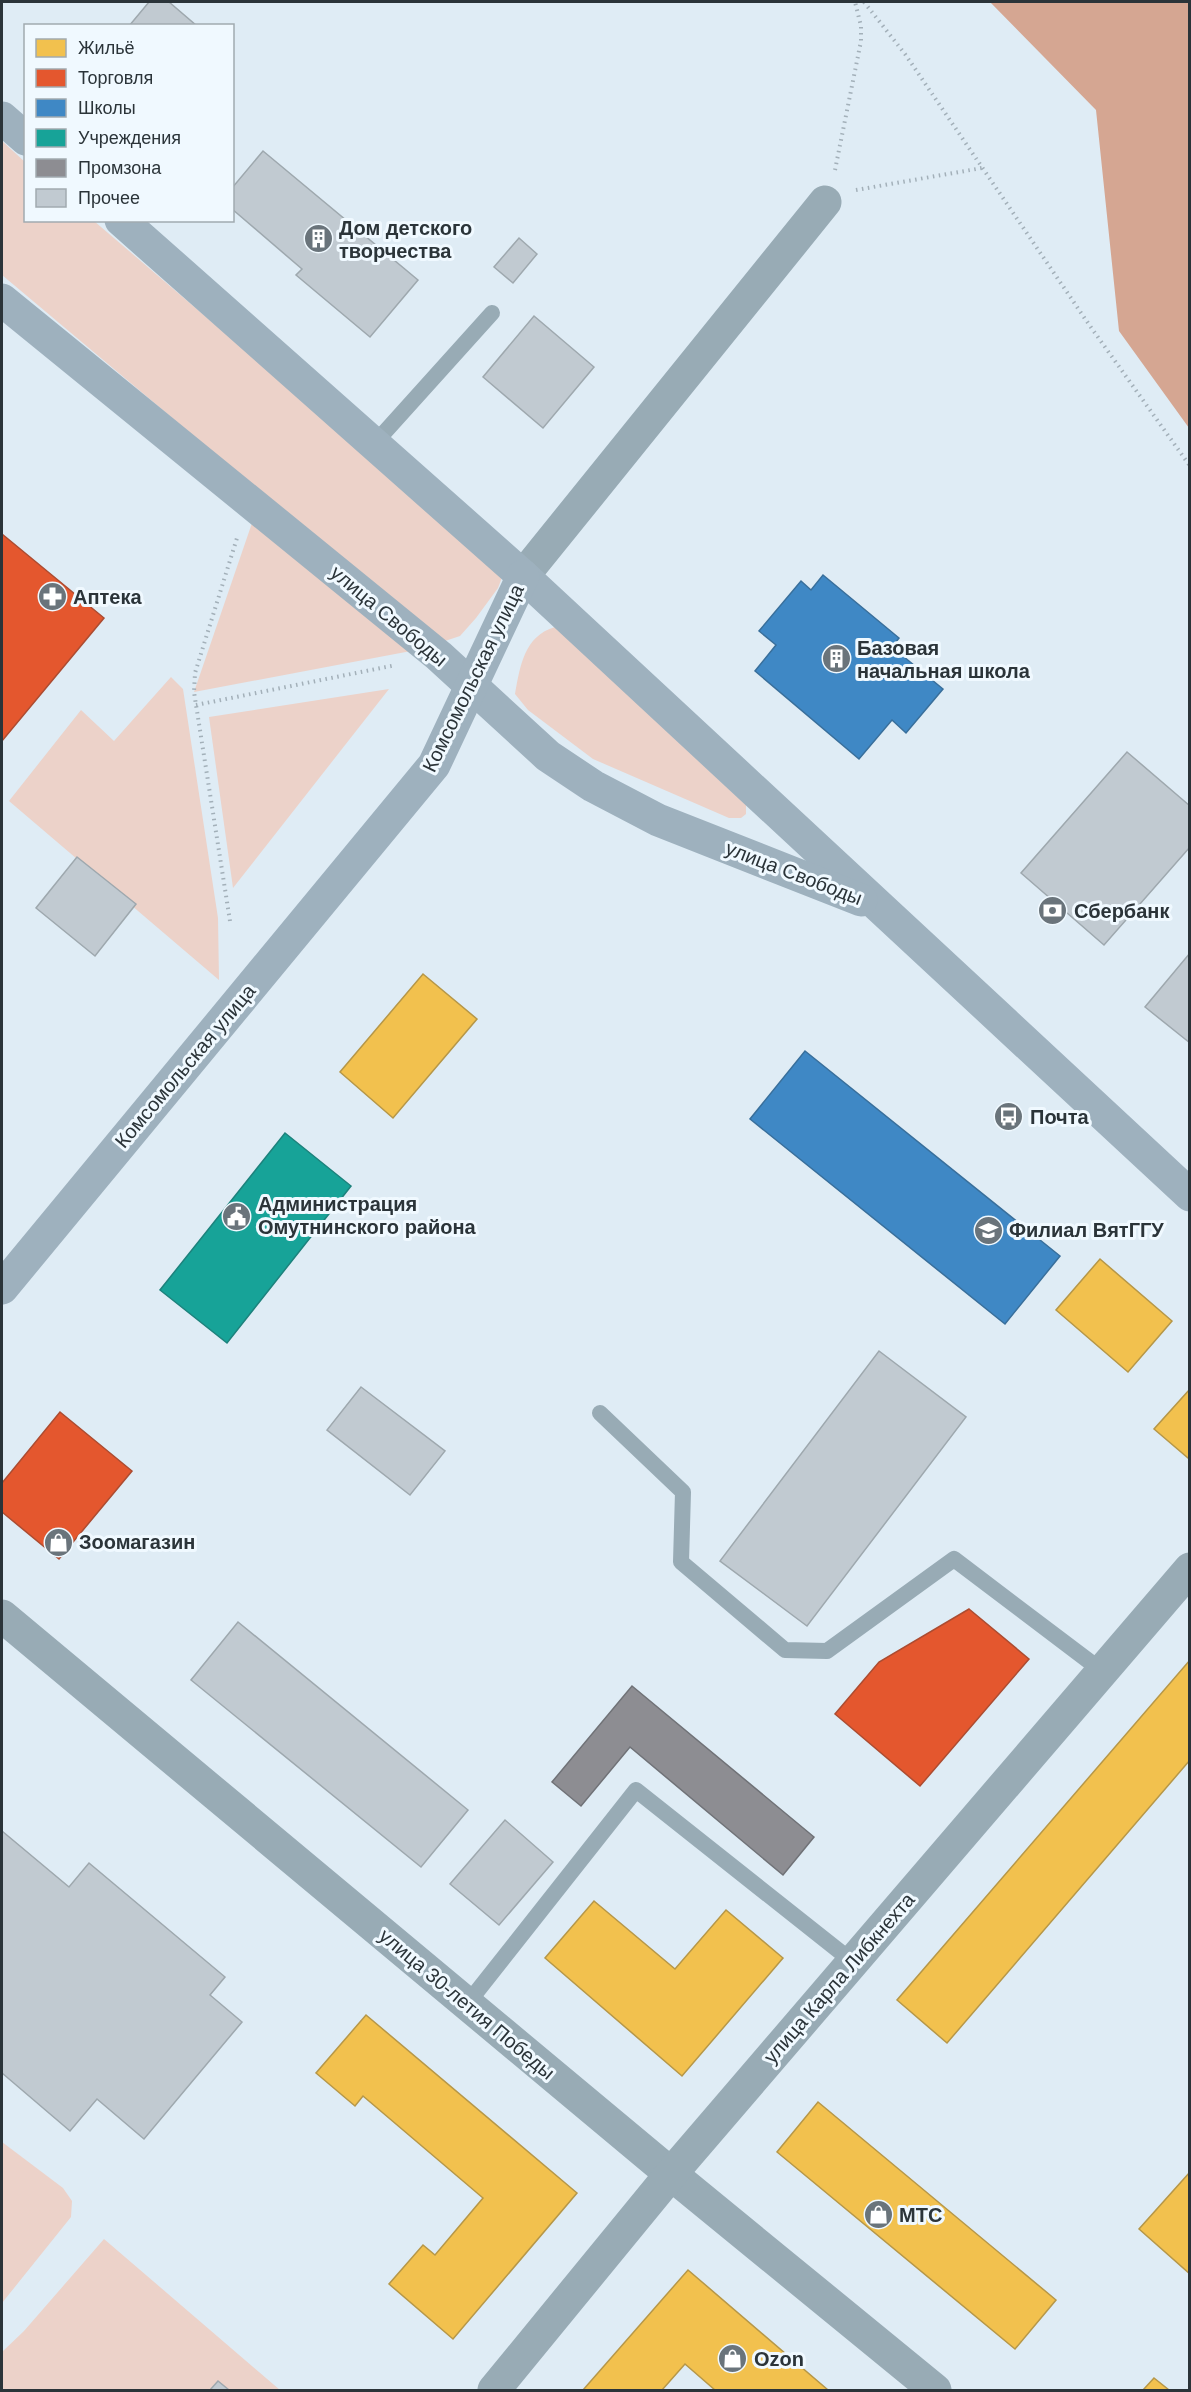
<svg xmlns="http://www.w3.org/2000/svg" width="1191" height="2392" font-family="Helvetica,sans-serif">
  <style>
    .green { fill: #ecd2c9 }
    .water { fill: #d5a692 }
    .homes { fill: #f2c14e; stroke: #b69748; stroke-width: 1.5 }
    .shops { fill: #e4572e; stroke: #ac4c31; stroke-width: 1.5 }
    .schools { fill: #3f88c5; stroke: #396f9b; stroke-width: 1.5 }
    .public { fill: #17a398; stroke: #1d827c; stroke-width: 1.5 }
    .industry { fill: #8d8d92; stroke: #707277; stroke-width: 1.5 }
    .building { fill: #c1cad1; stroke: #9ea8ae; stroke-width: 1.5 }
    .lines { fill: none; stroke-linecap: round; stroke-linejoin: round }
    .path { stroke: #a3b0b9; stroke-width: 4; stroke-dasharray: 1.5 4.5; stroke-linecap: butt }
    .lane { stroke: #98abb5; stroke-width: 16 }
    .street { stroke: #98abb5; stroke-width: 33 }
    .secondary { stroke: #9eb1be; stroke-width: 33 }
    .labels { text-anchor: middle; stroke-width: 6; stroke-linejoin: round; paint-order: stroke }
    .poi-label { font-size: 20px; font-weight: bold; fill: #2b3439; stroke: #f0f9ff; text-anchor: start }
    .street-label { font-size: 20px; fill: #2b3439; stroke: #f0f9ff }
  </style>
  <rect width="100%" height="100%" fill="#dfecf5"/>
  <!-- green -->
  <g class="green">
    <polygon points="2,141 25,162 26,220 94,221 504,572 498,588 476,618 460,636 445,641 431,635 2,275"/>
    <polygon points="252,523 411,651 194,692"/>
    <path d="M555,627L746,805V814L741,818H729L593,759L528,710L515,694C520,667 524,636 555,627Z"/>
    <polygon points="171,677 183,689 218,918 219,980 9,801 81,710 114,741"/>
    <polygon points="389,689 233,888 209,717"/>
    <polygon points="2,2142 63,2188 72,2201 71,2217 2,2303"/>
    <polygon points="104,2239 280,2390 2,2390 2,2352 24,2331"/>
  </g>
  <!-- water -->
  <polygon class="water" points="990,2 1189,2 1189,428 1119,331 1096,110"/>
  <!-- homes -->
  <g class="homes">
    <polygon points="423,974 477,1019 393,1118 340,1072"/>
    <polygon points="1100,1259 1172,1321 1128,1372 1056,1310"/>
    <polygon points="1190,1389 1190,1456 1188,1458 1154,1429"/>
    <polygon points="1190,1660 1190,1760 947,2043 897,2000"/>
    <polygon points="594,1901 675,1969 726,1910 783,1958 682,2076 545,1958"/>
    <polygon points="366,2015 577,2193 453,2339 389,2284 423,2245 435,2255 483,2198 363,2096 355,2106 316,2073"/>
    <polygon points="818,2102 1056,2300 1015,2349 777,2152"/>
    <polygon points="1190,2172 1190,2274 1139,2229"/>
    <polygon points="688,2270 828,2390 715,2390 685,2364 662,2390 583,2390"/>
    <polygon points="1154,2378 1169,2390 1143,2390"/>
  </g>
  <!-- shops -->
  <g class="shops">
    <polygon points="2,534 104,618 2,741"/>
    <polygon points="60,1412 132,1471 59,1559 2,1512 2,1483"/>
    <polygon points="969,1609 1029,1659 920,1786 835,1714 879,1662"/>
  </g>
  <!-- schools -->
  <g class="schools">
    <polygon points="823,575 899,638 892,647 943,689 906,733 892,720 859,759 755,671 776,645 759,631 801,581 811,590"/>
    <polygon points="805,1051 1060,1256 1005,1324 750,1119"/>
  </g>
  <!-- public -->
  <polygon class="public" points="285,1133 351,1186 227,1343 160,1290"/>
  <!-- industry -->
  <polygon class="industry" points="632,1686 814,1837 783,1875 630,1747 581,1806 552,1782"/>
  <!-- building -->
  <g class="building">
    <polygon points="149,2 169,2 197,26 129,26"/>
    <polygon points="263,151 418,280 370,337 296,275 302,269 232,209 232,188"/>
    <polygon points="519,238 537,254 513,283 494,267"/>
    <polygon points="534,316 594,367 543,428 483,377"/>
    <polygon points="1127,752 1190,806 1190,847 1104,945 1021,873"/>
    <polygon points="77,857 136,904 95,956 36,908"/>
    <polygon points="1190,953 1190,1043 1145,1007"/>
    <polygon points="879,1351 966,1417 807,1626 720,1561"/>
    <polygon points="361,1387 445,1451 410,1495 327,1430"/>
    <polygon points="238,1622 468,1810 421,1867 191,1680"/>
    <polygon points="505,1820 553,1862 499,1925 450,1884"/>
    <polygon points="2,1831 69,1887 89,1863 225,1977 210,1995 242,2022 144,2139 97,2099 70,2131 2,2073"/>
    <polygon points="218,2381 229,2390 210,2390"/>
  </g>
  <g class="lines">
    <!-- path -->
    <g class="path">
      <polyline points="864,2 905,54 1090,326 1190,466"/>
      <polyline points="835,170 861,41 861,26 855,2"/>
      <polyline points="856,190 982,168"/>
      <polyline points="196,705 396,665"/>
      <polyline points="230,921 194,692 195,673 237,538"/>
    </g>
    <!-- lane -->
    <g class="lane">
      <polyline points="374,444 492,313"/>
      <polyline points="600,1413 683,1492 681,1562 785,1650 827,1651 954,1559 1102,1671"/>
      <polyline points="467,2004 636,1790 853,1962"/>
    </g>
    <!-- street -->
    <g class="street">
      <polyline points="523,576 825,202"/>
      <polyline points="2,1616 671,2174 935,2390"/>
      <polyline points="494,2390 671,2174 1190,1569"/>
    </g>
    <!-- secondary -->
    <g class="secondary">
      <polyline points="2,118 26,139"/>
      <polyline points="121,220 523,576 1190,1195"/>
      <polyline points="2,300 439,656 548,756 593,786 658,820 861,900"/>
      <polyline points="2,1288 434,765 523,576"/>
    </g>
  </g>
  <!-- icons -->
  <defs>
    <symbol id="building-disc" viewBox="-11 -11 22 22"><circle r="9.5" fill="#6a747b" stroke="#f0f9ff"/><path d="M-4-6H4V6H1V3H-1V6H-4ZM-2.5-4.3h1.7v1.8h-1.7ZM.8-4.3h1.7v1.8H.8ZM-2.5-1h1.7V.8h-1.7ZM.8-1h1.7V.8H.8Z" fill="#fff"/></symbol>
    <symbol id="pharmacy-disc" viewBox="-11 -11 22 22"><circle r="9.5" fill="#6a747b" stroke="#f0f9ff"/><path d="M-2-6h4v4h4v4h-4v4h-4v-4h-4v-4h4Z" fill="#fff"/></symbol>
    <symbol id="bank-disc" viewBox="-11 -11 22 22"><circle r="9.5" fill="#6a747b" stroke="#f0f9ff"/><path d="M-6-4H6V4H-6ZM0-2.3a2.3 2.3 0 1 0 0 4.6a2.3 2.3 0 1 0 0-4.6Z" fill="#fff"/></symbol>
    <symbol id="bus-disc" viewBox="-11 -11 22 22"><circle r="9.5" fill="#6a747b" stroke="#f0f9ff"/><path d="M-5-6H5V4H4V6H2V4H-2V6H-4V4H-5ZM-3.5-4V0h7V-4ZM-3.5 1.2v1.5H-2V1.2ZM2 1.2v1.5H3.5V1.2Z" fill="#fff"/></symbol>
    <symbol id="civic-disc" viewBox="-11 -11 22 22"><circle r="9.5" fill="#6a747b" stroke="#f0f9ff"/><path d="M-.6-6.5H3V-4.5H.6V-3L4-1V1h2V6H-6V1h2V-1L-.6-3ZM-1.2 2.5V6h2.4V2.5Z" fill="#fff"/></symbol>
    <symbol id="university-disc" viewBox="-11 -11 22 22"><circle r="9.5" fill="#6a747b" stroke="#f0f9ff"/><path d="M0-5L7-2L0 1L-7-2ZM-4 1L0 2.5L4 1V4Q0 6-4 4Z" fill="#fff"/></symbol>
    <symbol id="shop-disc" viewBox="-11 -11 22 22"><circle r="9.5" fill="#6a747b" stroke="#f0f9ff"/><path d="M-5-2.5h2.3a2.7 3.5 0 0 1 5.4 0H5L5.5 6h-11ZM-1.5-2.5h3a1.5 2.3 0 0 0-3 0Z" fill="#fff"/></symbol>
  </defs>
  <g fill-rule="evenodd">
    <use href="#building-disc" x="302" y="222" width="33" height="33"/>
    <use href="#pharmacy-disc" x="36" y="580" width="33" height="33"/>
    <use href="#building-disc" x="820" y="642" width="33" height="33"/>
    <use href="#bank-disc" x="1036" y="894" width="33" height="33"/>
    <use href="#bus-disc" x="992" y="1100" width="33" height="33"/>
    <use href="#civic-disc" x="220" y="1200" width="33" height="33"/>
    <use href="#university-disc" x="972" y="1214" width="33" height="33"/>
    <use href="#shop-disc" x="42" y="1526" width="33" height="33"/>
    <use href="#shop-disc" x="862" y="2198" width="33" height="33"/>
    <use href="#shop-disc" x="716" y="2342" width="33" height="33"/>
  </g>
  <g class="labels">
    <!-- poi labels -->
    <g class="poi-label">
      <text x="339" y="235">Дом детского<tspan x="339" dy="23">творчества</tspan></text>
      <text x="73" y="604">Аптека</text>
      <text x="857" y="655">Базовая<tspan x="857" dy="23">начальная школа</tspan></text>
      <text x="1074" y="918">Сбербанк</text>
      <text x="1030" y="1124">Почта</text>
      <text x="258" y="1211">Администрация<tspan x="258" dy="23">Омутнинского района</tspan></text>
      <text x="1009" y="1237">Филиал ВятГГУ</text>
      <text x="79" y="1549">Зоомагазин</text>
      <text x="899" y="2222">МТС</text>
      <text x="754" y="2366">Ozon</text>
    </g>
    <!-- street labels -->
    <g class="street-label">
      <text transform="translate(389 616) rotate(40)" y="7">улица Свободы</text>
      <text transform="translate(473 678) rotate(-64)" y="7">Комсомольская улица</text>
      <text transform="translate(794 873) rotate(21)" y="7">улица Свободы</text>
      <text transform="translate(185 1066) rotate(-50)" y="7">Комсомольская улица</text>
      <text transform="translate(839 1978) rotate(-49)" y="7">улица Карла Либкнехта</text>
      <text transform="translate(467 2004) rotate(40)" y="7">улица 30-летия Победы</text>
    </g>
  </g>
  <!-- border -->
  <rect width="1191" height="2392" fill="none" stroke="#2b3439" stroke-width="6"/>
  <!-- legend -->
  <rect x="24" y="24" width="210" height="198" fill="#f0f9ff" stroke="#a1aab0" stroke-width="1.5"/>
  <rect x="36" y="39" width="30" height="18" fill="#f2c14e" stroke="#a1aab0" stroke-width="1.5"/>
  <text x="78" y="54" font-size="18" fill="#2b3439">Жильё</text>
  <rect x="36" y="69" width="30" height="18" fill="#e4572e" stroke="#a1aab0" stroke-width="1.5"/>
  <text x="78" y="84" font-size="18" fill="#2b3439">Торговля</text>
  <rect x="36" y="99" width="30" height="18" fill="#3f88c5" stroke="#a1aab0" stroke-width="1.5"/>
  <text x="78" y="114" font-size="18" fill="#2b3439">Школы</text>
  <rect x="36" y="129" width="30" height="18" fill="#17a398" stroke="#a1aab0" stroke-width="1.5"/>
  <text x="78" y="144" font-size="18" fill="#2b3439">Учреждения</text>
  <rect x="36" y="159" width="30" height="18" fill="#8d8d92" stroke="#a1aab0" stroke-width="1.5"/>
  <text x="78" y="174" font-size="18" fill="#2b3439">Промзона</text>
  <rect x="36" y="189" width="30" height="18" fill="#c1cad1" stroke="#a1aab0" stroke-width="1.5"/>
  <text x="78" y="204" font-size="18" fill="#2b3439">Прочее</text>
</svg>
